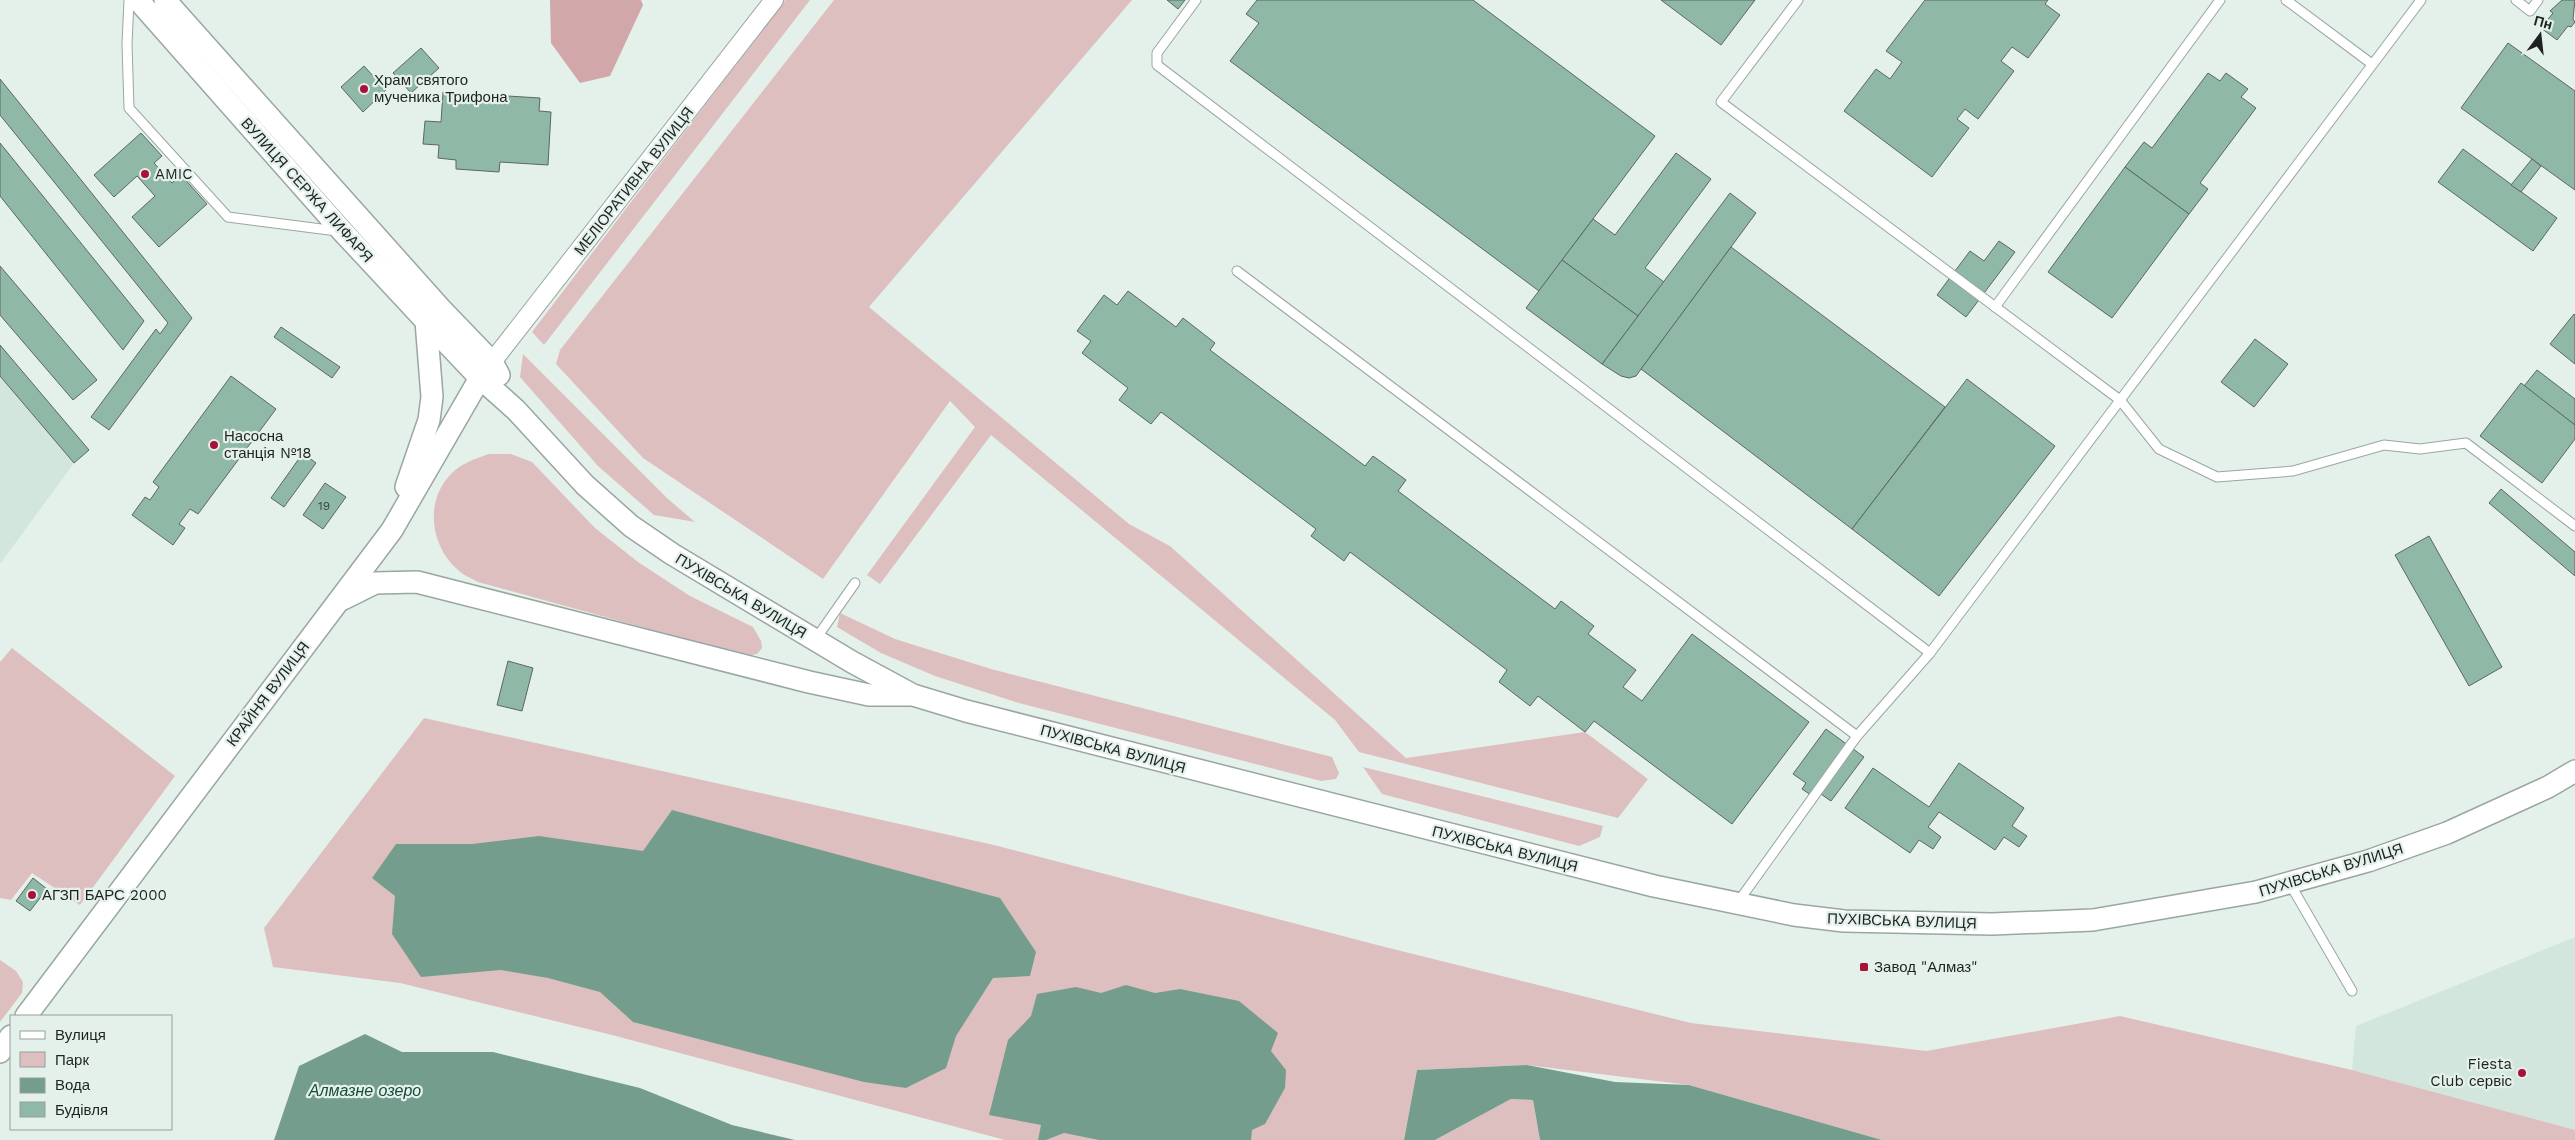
<svg xmlns="http://www.w3.org/2000/svg" width="2575" height="1140" font-family="'Work Sans',sans-serif">
  <style>
    .built { fill: #d2e6de }
    .green { fill: #debfc0 }
    .forest { fill: #d2a7a9 }
    .water { fill: #759d8d }
    .building { fill: #8fb8a7; stroke: #5c6762 }
    .lines { fill: none; stroke-linecap: round; stroke-linejoin: round }
    .service-casing { stroke: #9aa6a1; stroke-width: 11 }
    .minor-casing { stroke: #9aa6a1; stroke-width: 20 }
    .tertiary-casing { stroke: #9aa6a1; stroke-width: 24 }
    .service { stroke: #fff; stroke-width: 9 }
    .minor { stroke: #fff; stroke-width: 18 }
    .tertiary { stroke: #fff; stroke-width: 21 }
    .poi-dot { fill: #a91138; stroke: #e4f1eb; stroke-width: 2 }
    .labels { text-anchor: middle; stroke-width: 4.5; stroke-linejoin: round; paint-order: stroke }
    .number-label { font-size: 12px; fill: #3a4842 }
    .poi-label { font-size: 15px; fill: #1e2321; stroke: #e4f1eb; text-anchor: start }
    .street-label { font-size: 15px; fill: #1e2321; stroke: #e4f1eb }
    .water-label { font-size: 16px; font-style: italic; fill: #164c3b; stroke: #e4f1eb }
  </style>
  <rect width="100%" height="100%" fill="#e4f1eb"/>
  <!-- built -->
  <g class="built">
    <polygon points="0,376 74,463 0,564"/>
    <polygon points="2575,937 2575,1130 2352,1070 2356,1026"/>
  </g>
  <!-- green -->
  <g class="green">
    <polygon points="785,0 810,0 544,345 532,332"/>
    <polygon points="834,0 1132,0 869,307 1129,524 1170,546 1406,758 1585,732 1648,779 1618,818 1359,752 1335,720 991,435 880,584 867,575 975,427 950,401 823,579 643,458 556,364 560,350"/>
    <polygon points="523,354 668,499 695,522 654,515 598,466 520,377"/>
    <path d="M489,454H511L532,462L595,528L638,562L690,596L753,627L761,641L762,648L757,654L747,656L478,582C471,578 463,575 458,570C430,546 424,500 452,473C462,463 475,459 489,454Z"/>
    <polygon points="840,613 895,639 991,669 1332,757 1339,773 1336,779 1321,781 1019,703 935,676 881,653 837,627"/>
    <polygon points="12,648 175,776 80,905 32,873 11,900 0,898 0,662"/>
    <polygon points="424,718 994,845 1385,947 1691,1023 1926,1051 2120,1016 2352,1070 2575,1130 2575,1140 1882,1140 1689,1085 1527,1065 1417,1070 1404,1140 1005,1140 612,1035 400,983 273,967 264,928"/>
    <polygon points="1363,767 1603,826 1600,837 1579,846 1382,794"/>
    <polygon points="0,960 16,971 23,982 22,993 0,1022"/>
    <polygon points="1511,1099 1533,1100 1540,1140 1435,1140"/>
  </g>
  <!-- forest -->
  <polygon class="forest" points="550,0 641,0 643,5 610,76 580,83 551,43"/>
  <!-- water -->
  <g class="water">
    <polygon points="672,810 1000,898 1036,952 1030,976 993,978 956,1036 946,1068 906,1088 864,1082 633,1022 600,992 548,978 501,970 421,977 392,934 395,896 372,878 396,844 472,844 539,836 643,851"/>
    <polygon points="1126,985 1155,993 1180,989 1239,1001 1278,1033 1271,1051 1286,1070 1285,1088 1265,1124 1252,1130 1251,1140 1099,1140 1064,1133 1046,1140 1038,1140 1041,1125 989,1115 1008,1040 1031,1016 1037,994 1076,987 1101,993"/>
    <polygon points="365,1034 402,1052 493,1052 640,1088 732,1125 795,1140 274,1140 299,1066"/>
    <polygon points="1527,1065 1615,1082 1689,1085 1882,1140 1540,1140 1533,1100 1511,1099 1435,1140 1404,1140 1417,1070"/>
  </g>
  <!-- building -->
  <g class="building">
    <polygon points="1167,0 1185,0 1178,9"/>
    <polygon points="1257,0 1473,0 1655,136 1539,291 1230,61 1259,23 1246,14"/>
    <polygon points="1661,0 1755,0 1721,45"/>
    <polygon points="1925,0 2048,0 2045,4 2060,15 2028,58 2012,47 2001,61 2014,71 1978,119 1965,109 1957,119 1969,128 1932,177 1844,111 1876,69 1890,79 1902,62 1886,51"/>
    <polygon points="2562,0 2575,0 2573,19 2575,22 2571,27 2568,26 2557,40 2541,28 2553,13 2550,11"/>
    <polygon points="2508,43 2575,91 2575,190 2461,108"/>
    <polygon points="421,48 439,68 411,93 393,73"/>
    <polygon points="364,66 386,90 363,112 341,87"/>
    <polygon points="2208,73 2220,81 2226,73 2248,89 2241,97 2256,108 2200,183 2208,189 2189,214 2125,167 2144,142 2152,148"/>
    <polygon points="0,79 192,318 109,430 91,417 156,329 160,334 168,323 0,115"/>
    <polygon points="443,92 540,98 539,111 551,112 548,165 500,162 499,172 456,169 456,160 438,158 439,145 423,144 425,121 441,122"/>
    <polygon points="141,133 162,156 154,163 172,183 181,175 207,204 159,247 132,217 155,196 137,176 114,197 94,175"/>
    <polygon points="0,143 144,321 123,350 0,196"/>
    <polygon points="2463,149 2557,218 2533,251 2438,182"/>
    <polygon points="1676,153 1711,179 1645,268 1664,282 1638,316 1562,260 1593,219 1615,235"/>
    <polygon points="2532,159 2541,166 2521,192 2511,185"/>
    <polygon points="2125,167 2189,214 2112,318 2048,272"/>
    <polygon points="1730,193 1756,213 1636,376 1629,378 1621,376 1602,364"/>
    <polygon points="1999,241 2015,252 1966,317 1937,295 1970,251 1984,261"/>
    <polygon points="1731,247 1945,407 1852,529 1641,369"/>
    <polygon points="1562,260 1638,316 1602,364 1526,308"/>
    <polygon points="0,266 97,380 73,400 0,315"/>
    <polygon points="1128,291 1176,327 1183,318 1215,343 1210,350 1365,466 1373,456 1406,480 1398,491 1555,609 1561,601 1594,626 1588,634 1636,670 1623,687 1642,701 1692,634 1809,722 1732,824 1594,721 1585,732 1538,696 1530,706 1499,682 1507,670 1350,552 1344,561 1311,536 1316,529 1161,412 1151,424 1119,400 1128,388 1082,353 1091,341 1077,331 1104,295 1117,305"/>
    <polygon points="2574,314 2575,315 2575,364 2550,344"/>
    <polygon points="281,327 340,367 332,378 274,337"/>
    <polygon points="2255,339 2288,364 2254,407 2221,382"/>
    <polygon points="0,345 89,450 74,463 0,376"/>
    <polygon points="2537,370 2575,399 2575,425 2524,386"/>
    <polygon points="231,376 276,409 198,514 190,509 179,524 185,528 173,545 132,515 145,497 150,500 159,487 153,482"/>
    <polygon points="1967,379 2055,446 1939,596 1852,529"/>
    <polygon points="2521,383 2575,425 2575,439 2542,483 2480,436"/>
    <polygon points="303,453 316,463 284,507 271,498"/>
    <polygon points="325,483 346,497 323,529 303,515"/>
    <polygon points="2501,489 2575,552 2575,576 2489,503"/>
    <polygon points="2429,536 2502,667 2469,686 2395,555"/>
    <polygon points="508,661 533,668 522,711 497,705"/>
    <polygon points="1826,729 1864,757 1831,801 1818,792 1814,797 1802,789 1806,783 1793,774"/>
    <polygon points="1959,763 2024,808 2012,826 2027,836 2019,847 2004,837 1995,850 1939,812 1928,827 1941,837 1933,849 1919,840 1910,853 1845,808 1873,768 1929,807"/>
    <polygon points="33,878 47,889 30,911 16,901"/>
  </g>
  <g class="lines">
    <defs>
      <g id="service">
        <polyline points="129,0 127,44 129,108 228,217 337,231"/>
        <polyline points="1196,0 1157,53 1157,65 1930,653"/>
        <polyline points="1798,0 1721,102 2120,400 2159,449 2217,477 2293,471 2384,445 2420,449 2466,443 2575,526"/>
        <polyline points="2286,0 2372,64"/>
        <polyline points="2516,0 2530,11 2538,0"/>
        <polyline points="1237,271 1857,736"/>
        <polyline points="1995,307 2220,0"/>
        <polyline points="815,640 855,583"/>
        <polyline points="2290,884 2352,991"/>
        <polyline points="1738,902 1857,736 1930,653 2421,0"/>
      </g>
      <polyline id="minor" points="492,362 774,0"/>
      <g id="tertiary">
        <polyline points="138,0 343,232 426,321 480,378 516,410 585,485 631,526 672,554 852,662 913,695 966,711 1654,886 1794,915 1844,921 1992,924 2093,920 2256,892 2368,861 2447,833 2548,787 2575,771"/>
        <polyline points="165,0 440,308 492,362 499,375"/>
        <polyline points="406,487 429,420 432,397 426,321"/>
        <polyline points="343,599 375,583 417,582 809,682 869,695 910,695"/>
        <polyline points="26,1016 392,530 480,378 492,362"/>
        <polyline points="0,1052 11,1036"/>
      </g>
    </defs>
    <!-- service casing -->
    <use href="#service" class="service-casing"/>
    <!-- minor casing -->
    <use href="#minor" class="minor-casing"/>
    <!-- tertiary casing -->
    <use href="#tertiary" class="tertiary-casing"/>
    <!-- service -->
    <use href="#service" class="service"/>
    <!-- minor -->
    <use href="#minor" class="minor"/>
    <!-- tertiary -->
    <use href="#tertiary" class="tertiary"/>
  </g>
  <!-- markers -->
  <g class="poi-dot">
    <circle cx="364" cy="89" r="5"/>
    <circle cx="145" cy="174" r="5"/>
    <circle cx="214" cy="445" r="5"/>
    <circle cx="32" cy="895" r="5"/>
    <rect x="1859" y="962" width="10" height="10" rx="2.5"/>
    <circle cx="2522" cy="1073" r="5"/>
  </g>
  <g class="labels">
    <!-- number labels -->
    <g class="number-label">
      <text x="324" y="510">19</text>
    </g>
    <!-- poi labels -->
    <g class="poi-label">
      <text x="374" y="85">Храм святого<tspan x="374" dy="17">мученика Трифона</tspan></text>
      <text x="155" y="179">AMIC</text>
      <text x="224" y="441">Насосна<tspan x="224" dy="17">станція №18</tspan></text>
      <text x="42" y="900">АГЗП БАРС 2000</text>
      <text x="1874" y="972">Завод "Алмаз"</text>
      <text x="2512" y="1069" text-anchor="end">Fiesta<tspan x="2512" dy="17">Club сервіс</tspan></text>
    </g>
    <!-- street labels -->
    <g class="street-label">
      <text transform="translate(634 181) rotate(-52)" y="5">МЕЛІОРАТИВНА ВУЛИЦЯ</text>
      <text transform="translate(307 190) rotate(48)" y="5">ВУЛИЦЯ СЕРЖА ЛИФАРЯ</text>
      <text transform="translate(741 596) rotate(31)" y="5">ПУХІВСЬКА ВУЛИЦЯ</text>
      <text transform="translate(268 694) rotate(-53)" y="5">КРАЙНЯ ВУЛИЦЯ</text>
      <text transform="translate(1113 749) rotate(15)" y="5">ПУХІВСЬКА ВУЛИЦЯ</text>
      <text transform="translate(1505 849) rotate(14)" y="5">ПУХІВСЬКА ВУЛИЦЯ</text>
      <text transform="translate(2331 870) rotate(-17)" y="5">ПУХІВСЬКА ВУЛИЦЯ</text>
      <text transform="translate(1902 921) rotate(2)" y="5">ПУХІВСЬКА ВУЛИЦЯ</text>
    </g>
    <!-- water labels -->
    <g class="water-label">
      <text x="365" y="1096">Алмазне озеро</text>
    </g>
  </g>
  <!-- legend -->
  <rect x="10" y="1015" width="162" height="115" fill="#e4f1eb" stroke="#959f9a"/>
  <rect x="20" y="1031" width="25" height="8" fill="#ffffff" stroke="#959f9a"/>
  <text x="55" y="1040" font-size="15" fill="#1e2321">Вулиця</text>
  <rect x="20" y="1052" width="25" height="15" fill="#debfc0" stroke="#959f9a"/>
  <text x="55" y="1065" font-size="15" fill="#1e2321">Парк</text>
  <rect x="20" y="1078" width="25" height="15" fill="#759d8d" stroke="#959f9a"/>
  <text x="55" y="1090" font-size="15" fill="#1e2321">Вода</text>
  <rect x="20" y="1102" width="25" height="15" fill="#8fb8a7" stroke="#959f9a"/>
  <text x="55" y="1115" font-size="15" fill="#1e2321">Будівля</text>
  <!-- north arrow -->
  <g transform="translate(2540 35) rotate(15)" stroke="#e4f1eb" stroke-width="4" paint-order="stroke">
  <path d="M0-4L9 19L0 12L-9 19Z" fill="#1e2321"/>
  <text y="-8" font-size="14" font-weight="bold" text-anchor="middle" fill="#1e2321">Пн</text>
  </g>
</svg>
